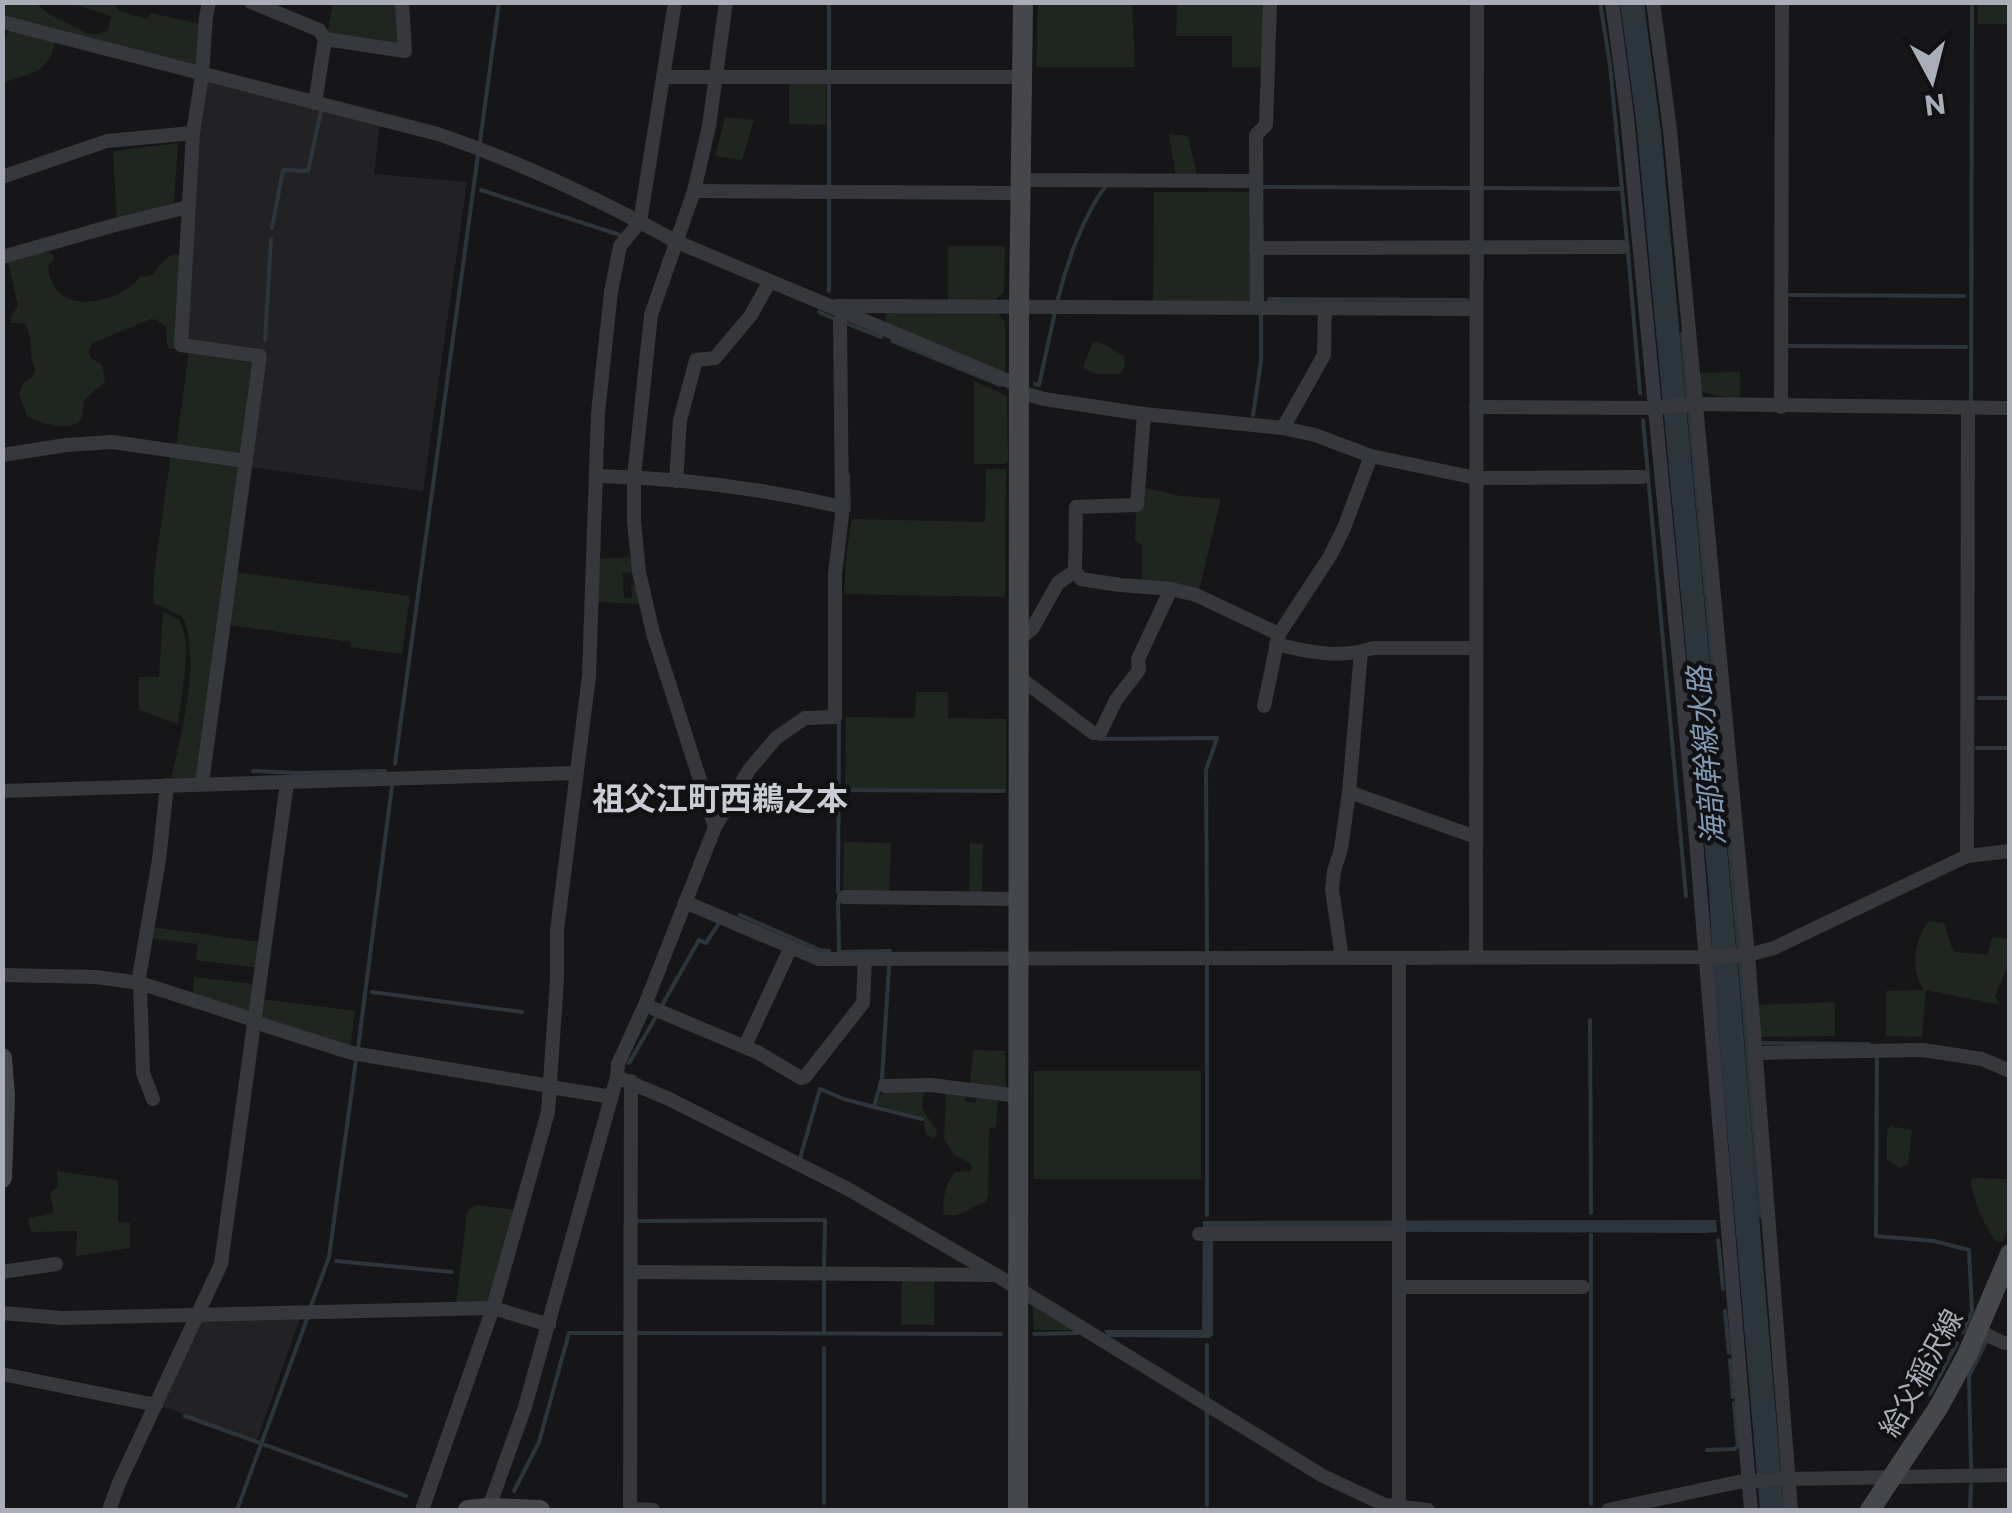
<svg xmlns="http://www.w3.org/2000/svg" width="2012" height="1513" font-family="Commissioner,'Noto Sans JP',sans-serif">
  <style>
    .built { fill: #222225 }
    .green { fill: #1e261f }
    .water { fill: #2c353c }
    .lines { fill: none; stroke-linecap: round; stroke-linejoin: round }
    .stream { stroke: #2c353c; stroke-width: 4 }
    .street { stroke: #37383d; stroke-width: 14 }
    .secondary { stroke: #45474d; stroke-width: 20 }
    .labels { text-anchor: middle; stroke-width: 9; stroke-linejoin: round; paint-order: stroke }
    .street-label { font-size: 28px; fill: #a8adb8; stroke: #111113 }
    .water-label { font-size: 30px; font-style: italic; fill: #7f9bb3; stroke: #111113 }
    .quarter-label { font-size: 32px; font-weight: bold; fill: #c9ccd4; stroke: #111113 }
  </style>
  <rect width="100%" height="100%" fill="#161618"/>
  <!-- built -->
  <g class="built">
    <polygon points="206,82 380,124 374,174 467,182 423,491 251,467 268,353 191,342 187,337 198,136"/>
    <polygon points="300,1318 257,1440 161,1406 199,1322 203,1320"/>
  </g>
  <!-- green -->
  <g class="green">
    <polygon points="2,3 35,3 49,14 87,33 97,34 108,31 111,16 70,3 115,3 119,11 147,19 151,13 196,23 201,26 199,66 3,18"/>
    <polygon points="333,3 397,3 400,44 327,35"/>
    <polygon points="1038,3 1132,3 1135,67 1036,67"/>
    <polygon points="1177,3 1267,3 1263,67 1232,67 1232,36 1176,36"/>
    <rect x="1978" y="3" width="31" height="21"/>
    <path d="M13,30L55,41C50,73 30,73 3,83V40H5L8,32Z"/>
    <polygon points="789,81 826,82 826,125 789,124"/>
    <polygon points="725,117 754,120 742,160 715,156"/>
    <polygon points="1169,134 1188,136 1198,179 1176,178"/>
    <polygon points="178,143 174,202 117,221 113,151"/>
    <polygon points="1154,192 1254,192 1254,301 1153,302"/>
    <polygon points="948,246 1005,246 1004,293 995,300 948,300"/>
    <path d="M41,251L53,254L54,260L49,263C48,272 50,278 54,286C71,315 124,299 140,277L152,275C162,263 166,253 182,255L175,349H169L167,344L166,327L157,320L151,319L92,343L89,352L91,358L102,365L105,382L84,400C84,403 83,415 82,417C73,435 40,423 27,416L19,394L23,383L33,377L35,369C27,353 35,339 24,323H11V317L18,306L8,262Z"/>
    <polygon points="885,309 995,310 1005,322 1005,376 887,328"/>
    <polygon points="1093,342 1100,342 1124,356 1125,366 1120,374 1097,374 1084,368 1083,367"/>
    <polygon points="189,351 254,362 242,455 176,447"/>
    <polygon points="1740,372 1740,400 1700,392 1699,373"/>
    <polygon points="974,381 1007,396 1008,462 1004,464 974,464"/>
    <path d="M171,453L240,465L198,778L195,780L171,779C181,737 202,655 182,616L153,603L154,574Z"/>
    <polygon points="986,469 1006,469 1005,597 844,594 847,551 852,519 985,522"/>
    <polygon points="1141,487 1181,496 1221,499 1199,590 1142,582 1142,545 1135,540 1136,508"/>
    <polygon points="633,557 635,572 623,573 624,598 632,598 631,585 637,585 641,604 598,602 598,559"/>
    <polygon points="235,572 410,596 402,654 351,647 351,642 228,625"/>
    <path d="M163,612C170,615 179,617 182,626C191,647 181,701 178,724L139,710V677H159Z"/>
    <polygon points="916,692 948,692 948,718 1006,719 1006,789 845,788 846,717 915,718"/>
    <polygon points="844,842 891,843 889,894 843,893"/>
    <polygon points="970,843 983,844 982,896 969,896"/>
    <path d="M1929,921L1944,923C1948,932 1949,945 1955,952L1988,955L1992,937L2009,939V964L1995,995L1999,1005L1926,990L1922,1037L1886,1036V991L1924,990C1910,971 1914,939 1929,921Z"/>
    <polygon points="152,927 260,942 257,968 196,960 198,944 151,938"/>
    <polygon points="194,977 254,984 251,1013 192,997"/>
    <polygon points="262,999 355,1011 350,1049 261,1021"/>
    <polygon points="1835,1002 1835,1036 1758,1037 1755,1005"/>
    <polygon points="973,1050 1005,1051 1006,1091 970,1087"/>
    <rect x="1034" y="1071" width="167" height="108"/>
    <polygon points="888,1090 921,1090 924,1094 922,1108 936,1130 937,1136 933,1138 926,1135 923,1117 877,1105 881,1093"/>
    <path d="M946,1093H966L965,1101L975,1103L977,1095L998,1099L996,1127L989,1129L988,1195L986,1201L957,1215H944C941,1201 946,1182 955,1172L969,1171L972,1169L970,1163L954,1155L944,1139Z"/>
    <polygon points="1891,1126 1912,1130 1908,1164 1900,1168 1887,1160 1887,1130"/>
    <polygon points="57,1171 118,1180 118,1222 130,1223 130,1248 76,1256 77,1231 31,1232 28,1218 54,1213 50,1193 58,1186"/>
    <path d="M1973,1178L2009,1179V1225L2003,1241H1996C1985,1227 1972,1199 1971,1181Z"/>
    <polygon points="477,1205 514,1210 490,1301 456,1304 467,1213 472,1207"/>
    <polygon points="902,1276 935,1277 934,1325 901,1325"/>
    <polygon points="1032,1300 1076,1330 1034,1330"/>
  </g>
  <!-- water -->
  <g class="water">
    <polygon points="1620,3 1644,3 1661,132 1737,958 1784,1510 1760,1510 1713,967 1709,892 1636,120"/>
    <polygon points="1716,1220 1717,1232 1705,1233 1213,1231 1213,1335 1210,1338 1108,1337 1104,1330 1202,1330 1203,1221"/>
  </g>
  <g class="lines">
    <!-- stream -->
    <g class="stream">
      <polyline points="829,2 829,73"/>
      <polyline points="1600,2 1610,65 1627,242"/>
      <polyline points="829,84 829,185"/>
      <polyline points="480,142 499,2"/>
      <polyline points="1262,187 1472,188"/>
      <polyline points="1485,188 1622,189"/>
      <polyline points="481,190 620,235"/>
      <polyline points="829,198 829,291"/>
      <polyline points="272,228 283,170 308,171 321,111"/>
      <polyline points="1628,252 1640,393"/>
      <polyline points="1790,295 1964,296"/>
      <path d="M1058,299C1067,263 1083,216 1105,187"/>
      <polyline points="1269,299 1466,300 1470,301"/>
      <polyline points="819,312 835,319"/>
      <polyline points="845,326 845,323 881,337"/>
      <polyline points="1682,334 1688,400"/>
      <polyline points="265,340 271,239"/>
      <polyline points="892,341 1000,385"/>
      <polyline points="1787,346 1966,347"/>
      <polyline points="1035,384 1039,385 1055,312"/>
      <polyline points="1971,402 1972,2"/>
      <polyline points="1689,409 1739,952"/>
      <polyline points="1253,415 1261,361 1261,314"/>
      <polyline points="1643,420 1686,896"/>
      <polyline points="848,475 849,510"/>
      <polyline points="1979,698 2010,698"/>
      <polyline points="1100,739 1217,738 1206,770 1207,954"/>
      <polyline points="1977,748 2010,748"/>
      <polyline points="395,764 478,155"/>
      <polyline points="253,771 298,773 385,771"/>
      <polyline points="843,790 1004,791"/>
      <polyline points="838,892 839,718"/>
      <polyline points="838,901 839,952 890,951"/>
      <polyline points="740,915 820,950 829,951"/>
      <polyline points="1740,962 1761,1216"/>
      <polyline points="372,992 522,1012"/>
      <polyline points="661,1007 699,940 706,943 719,923"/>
      <polyline points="1590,1020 1591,1213"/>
      <polyline points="1761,1043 1869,1044"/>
      <polyline points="358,1048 392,786"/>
      <polyline points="1877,1055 1876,1236 1934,1241 1969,1250 1972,1311 1963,1332"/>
      <polyline points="629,1063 657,1015"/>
      <polyline points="874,1107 922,1119"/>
      <polyline points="800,1158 820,1089 844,1099 874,1107 882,1078 889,966"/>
      <polyline points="1207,1215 1207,964"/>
      <polyline points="637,1221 825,1220"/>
      <polyline points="1591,1235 1591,1504"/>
      <polyline points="1718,1240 1723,1289"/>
      <polyline points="336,1261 452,1272"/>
      <polyline points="824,1267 825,1222"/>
      <polyline points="311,1306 329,1257 356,1060"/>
      <polyline points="1725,1311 1729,1353"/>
      <polyline points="824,1332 824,1277"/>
      <polyline points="636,1333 1001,1334"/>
      <polyline points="1034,1334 1078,1333"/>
      <polyline points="1207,1345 1207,1397"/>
      <polyline points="824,1348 824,1503"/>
      <polyline points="1730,1360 1733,1397"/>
      <polyline points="1930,1394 1957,1343"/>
      <polyline points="185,1416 406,1496"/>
      <polyline points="1707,1450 1735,1449 1738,1446 1734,1403"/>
      <polyline points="1971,1468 1969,1376 1986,1342"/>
      <polyline points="514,1491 539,1442 569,1333 625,1333"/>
      <polyline points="1207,1505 1207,1412"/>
      <polyline points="237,1510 307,1319"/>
      <polyline points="1970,1510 1971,1485"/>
    </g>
    <!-- street -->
    <g class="street">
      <polyline points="251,2 319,30 325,39"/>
      <polyline points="1612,2 1627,116 1694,816 1751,1510"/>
      <polyline points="1653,2 1670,130 1748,955 1791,1510"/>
      <path d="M2,22L438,134C520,162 601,200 677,242L1020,386"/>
      <polyline points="663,77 1022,77"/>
      <polyline points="315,103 325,39 405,51 402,2"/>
      <polyline points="2,177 107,141 193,133"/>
      <polyline points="1021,180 1256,181"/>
      <polyline points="694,191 1020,193"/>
      <polyline points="1256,248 1623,247"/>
      <polyline points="2,257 115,225 188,207"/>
      <polyline points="837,306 1476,309"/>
      <polyline points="1257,307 1256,135 1266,125 1270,2"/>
      <polyline points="1020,392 1044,399 1144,414 1283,428 1315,435 1371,456 1476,478 1642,477"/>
      <polyline points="1476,407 1655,408 1694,404 2010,408"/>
      <polyline points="1781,407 1782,2"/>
      <polyline points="1144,414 1137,505 1076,507 1075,571 1081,579 1120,585 1171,589 1196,595 1279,634"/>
      <polyline points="1283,428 1324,355 1325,308"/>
      <polyline points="2,455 66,445 112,442 246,461"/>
      <path d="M597,476C679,478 762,488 842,507"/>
      <polyline points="676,481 680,420 696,360 715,358 751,315 770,281"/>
      <polyline points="1020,638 1032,629 1058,583 1075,571"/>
      <path d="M1276,644C1307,652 1341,659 1373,648H1475"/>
      <polyline points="1020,678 1093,733 1100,733 1116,700 1139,670 1138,659 1171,589"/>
      <polyline points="1264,706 1279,634 1330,556 1344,528 1371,456"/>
      <polyline points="202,783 260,356 181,345 193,133 202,75 206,17 209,2"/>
      <polyline points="2,791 575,773"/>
      <polyline points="1349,792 1476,837"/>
      <polyline points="715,827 653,633 639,572 634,521 634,477 651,315 694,191 709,126 726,2"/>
      <polyline points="1967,856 1968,408"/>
      <polyline points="844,897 1020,899"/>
      <polyline points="685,902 819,959 1711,957 1748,955 1774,948 1967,856 2010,851"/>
      <polyline points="1476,957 1477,2"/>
      <polyline points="1342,958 1332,889 1334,871 1341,849 1349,792 1361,652"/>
      <polyline points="1399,958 1399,1510"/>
      <polyline points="2,975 96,977 140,983 254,1020"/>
      <polyline points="138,983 159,860 167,785"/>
      <polyline points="140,983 143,1073 153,1099"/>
      <polyline points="645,1005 759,1053 801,1078 805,1077 863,1003 865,959"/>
      <polyline points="254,1022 352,1053 550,1086"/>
      <polyline points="745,1046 791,947"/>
      <polyline points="1755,1053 1923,1050 1982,1059 2010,1071"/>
      <polyline points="617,1077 669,1099 848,1189 996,1275 1323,1476 1385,1505 1428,1510"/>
      <polyline points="885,1086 931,1085 1019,1096"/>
      <polyline points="550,1087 612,1097"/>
      <polyline points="1199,1234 1399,1234"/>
      <polyline points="2,1272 56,1264"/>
      <polyline points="631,1272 995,1275"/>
      <polyline points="1399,1287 1583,1287"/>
      <polyline points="2,1313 62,1318 493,1308 549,1325"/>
      <polyline points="1978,1331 2004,1343 2010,1343"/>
      <polyline points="2,1374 156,1405"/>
      <polyline points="630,1509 653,1510"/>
      <polyline points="109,1510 119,1483 221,1264 287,783"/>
      <polyline points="422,1510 493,1308 548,1112 557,979 557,930 589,676 598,413 611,292 620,246 640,222 675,2"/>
      <polyline points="488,1510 525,1407 617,1077 618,1064 645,1005 715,827 749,770 776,738 805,718 835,717 835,574 842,515 840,322 844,312"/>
      <polyline points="630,1510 631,1081"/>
      <polyline points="1608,1510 1738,1482 1789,1479 2010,1475"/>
    </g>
    <!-- secondary -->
    <g class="secondary">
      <polyline points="2,1058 5,1096 2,1178"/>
      <polyline points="468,1510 489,1508 540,1510"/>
      <polyline points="1018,1510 1019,306 1023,2"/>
      <polyline points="1870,1510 1938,1408 1967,1355 2010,1254"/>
    </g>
  </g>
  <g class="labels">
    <!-- street labels -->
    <g class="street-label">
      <text transform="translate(1921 1373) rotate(-61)" y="10">給父稲沢線</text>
    </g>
    <!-- water labels -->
    <g class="water-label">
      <text transform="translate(1707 756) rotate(-95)" y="10">海部幹線水路</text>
    </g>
    <!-- quarter labels -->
    <g class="quarter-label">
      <text x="720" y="810">祖父江町西鵜之本</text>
    </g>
  </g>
  <!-- border -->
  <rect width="2012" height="1513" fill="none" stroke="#a8adb8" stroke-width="10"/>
  <!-- north arrow -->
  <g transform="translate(1932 80) rotate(173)" stroke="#111113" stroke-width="8" paint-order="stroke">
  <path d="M0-8L18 38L0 25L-18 38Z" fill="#a8adb8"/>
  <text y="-15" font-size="28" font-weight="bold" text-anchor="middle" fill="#a8adb8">N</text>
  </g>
</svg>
